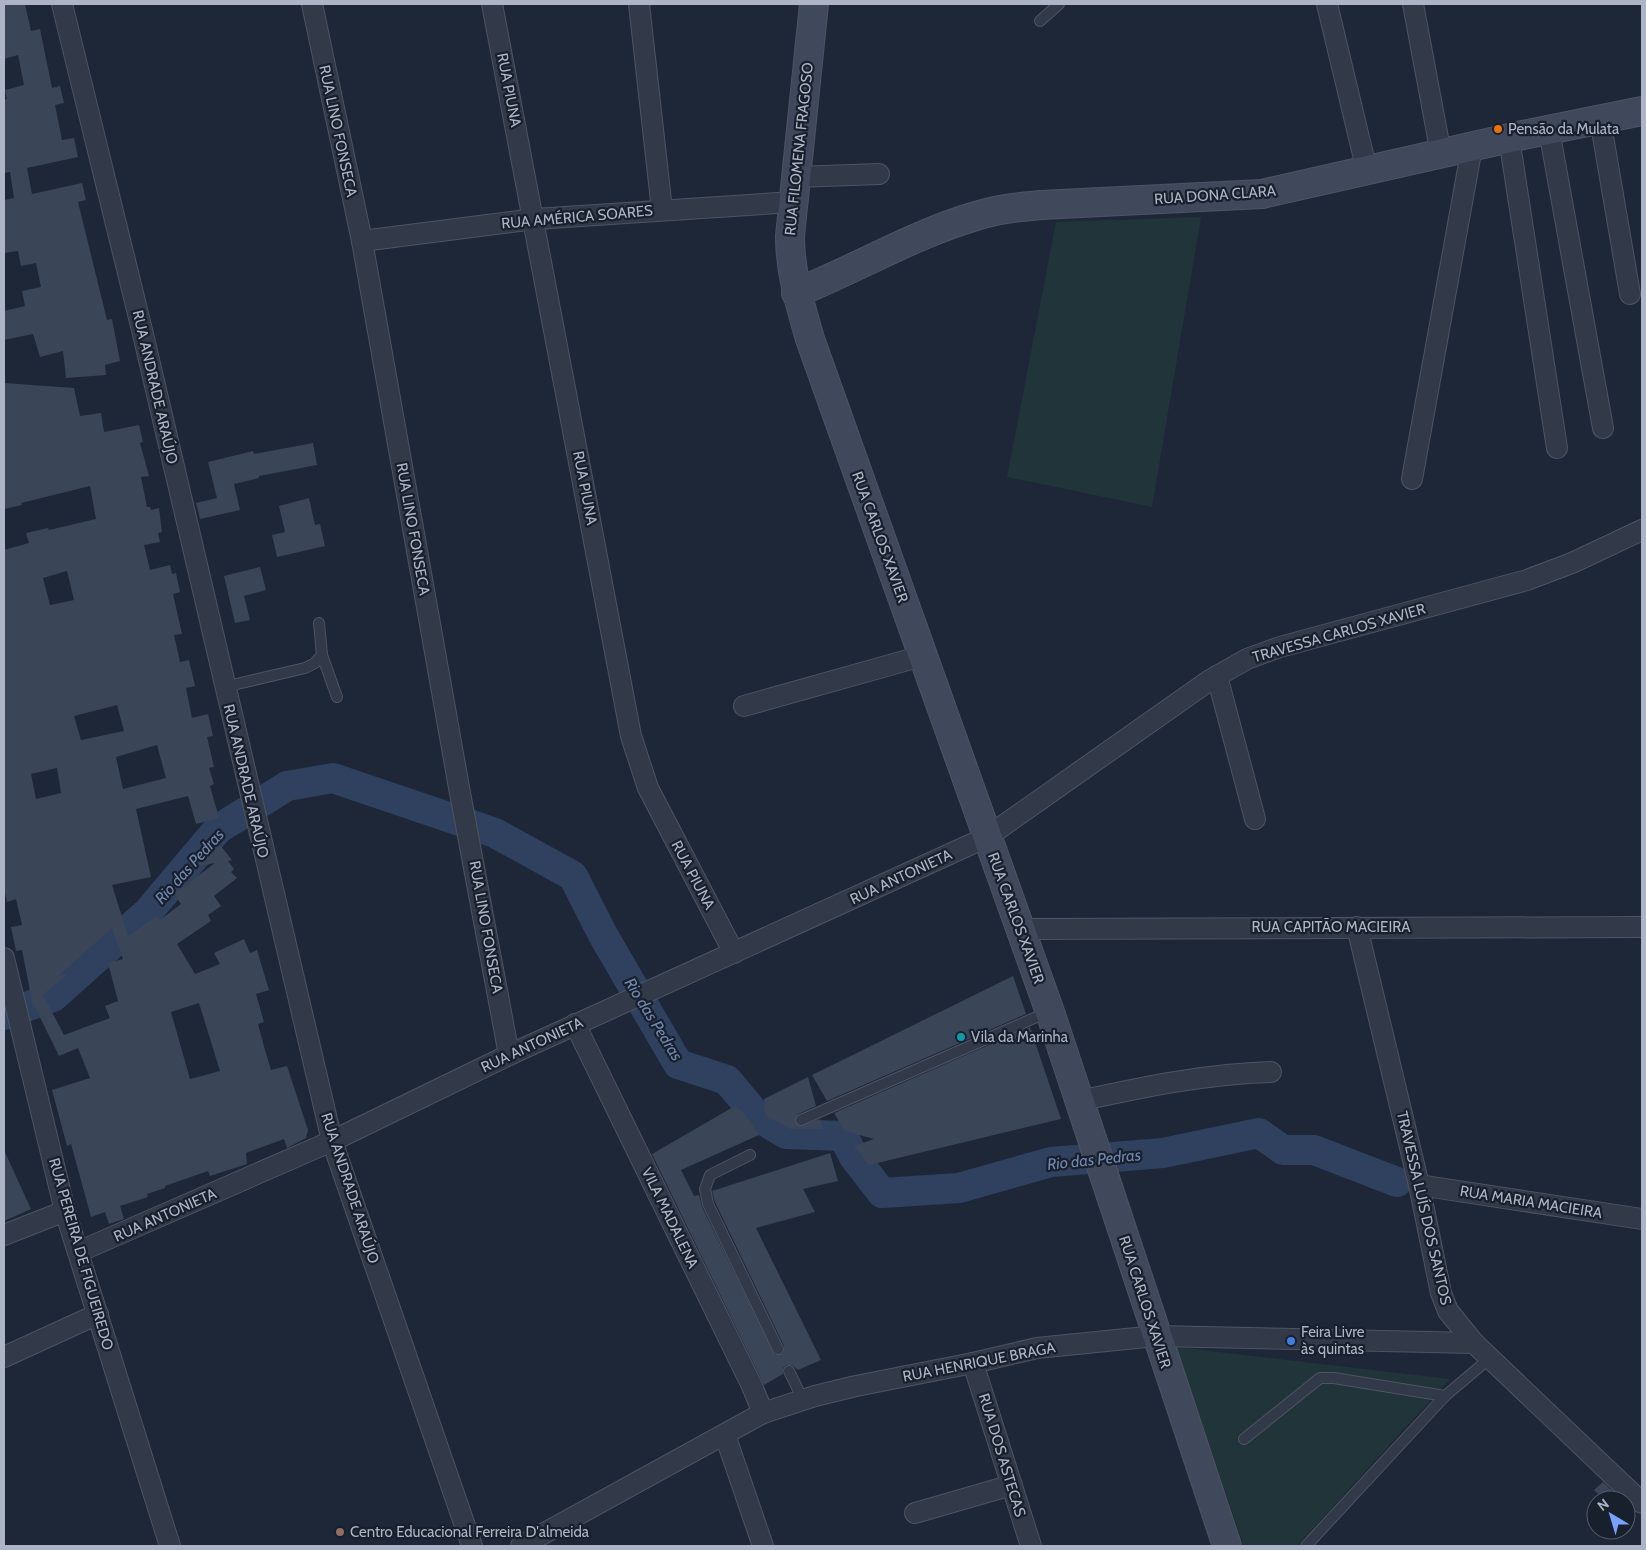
<svg xmlns="http://www.w3.org/2000/svg" width="1646" height="1550" font-family="Cabin,sans-serif">
  <style>
    .green { fill: #203439 }
    .lines { fill: none; stroke-linecap: round; stroke-linejoin: round }
    .river { stroke: #304160; stroke-width: 30 }
    .building { fill: #3a4558; fill-rule: evenodd }
    .lane-casing { stroke: #4d5463; stroke-width: 12 }
    .street-casing { stroke: #4d5463; stroke-width: 22 }
    .secondary-casing { stroke: #4d5463; stroke-width: 30 }
    .lane { stroke: #323948; stroke-width: 10 }
    .street { stroke: #323948; stroke-width: 20 }
    .secondary { stroke: #40485c; stroke-width: 28 }
    .food-dot { fill: #e8710a; stroke: #181f2d; stroke-width: 2 }
    .culture-dot { fill: #0f9aa8; stroke: #181f2d; stroke-width: 2 }
    .shop-dot { fill: #3f7fe0; stroke: #181f2d; stroke-width: 2 }
    .education-dot { fill: #8d6e63; stroke: #181f2d; stroke-width: 2 }
    .labels { text-anchor: middle; stroke-width: 4.5; stroke-linejoin: round; paint-order: stroke }
    .street-label { font-size: 15px; fill: #acb4c5; stroke: #181f2d }
    .poi-label { font-size: 15px; fill: #acb4c5; stroke: #181f2d; text-anchor: start }
    .water-label { font-size: 16px; font-style: italic; fill: #7287b0; stroke: #181f2d }
  </style>
  <rect width="100%" height="100%" fill="#1e2738"/>
  <!-- green -->
  <g class="green">
    <polygon points="1201,217 1152,507 1007,477 1056,222"/>
    <polygon points="1176,1347 1450,1379 1297,1546 1244,1546"/>
  </g>
  <g class="lines">
    <!-- river -->
    <polyline class="river" points="4,1015 53,997 148,912 218,829 287,786 333,778 495,833 573,876 603,935 678,1064 727,1080 758,1117 786,1134 843,1136 854,1157 882,1193 959,1188 1051,1162 1163,1153 1259,1133 1283,1150 1314,1150 1397,1182"/>
  </g>
  <!-- building -->
  <g class="building">
    <polygon points="4,4 25,4 31,31 40,29 52,88 60,86 64,103 55,105 62,140 74,138 78,157 27,168 32,194 82,183 86,200 78,202 107,320 112,319 120,361 105,365 106,375 66,378 63,351 40,357 33,334 4,340 4,311 25,306 22,291 41,287 36,263 21,266 18,251 4,253 4,200 14,198 10,172 4,173 4,100 7,99 5,90 24,85 18,55 4,59"/>
    <path d="M4,383L74,388L80,416L101,413L104,432L139,425L143,442L140,443L149,476L141,477L147,507H150L151,510L159,508L162,532L158,533L160,542L144,545L150,570L170,565L172,574L176,573L180,592L173,594L182,634L174,635L180,662L189,660L195,686L186,688L192,718L208,714L213,736L207,737L214,767L209,768L214,784L210,786L219,818L196,824L188,796L136,809L151,877L112,885L128,936L157,916L160,920L181,904L174,894L215,863L190,868L220,845L232,860L228,861L234,869L231,872L237,878L214,896L221,906L208,915L211,921L177,944L195,974L220,964L214,953L244,939L250,953L257,950L269,990L256,994L264,1022L258,1024L265,1050L271,1070L287,1066L308,1130L306,1138L287,1148L284,1139L246,1153L247,1164L210,1176L208,1171L165,1186V1188L147,1194L148,1197L120,1206L124,1219L109,1224L105,1212L91,1217L71,1144L67,1146L52,1090L90,1078L78,1048L59,1056L32,1001L22,950L16,951L11,927L22,925L16,899L7,902L4,889V550L29,543L26,533L48,528L49,530L96,519L90,486L21,503L22,505L4,509ZM67,571L74,600L50,605L43,578ZM117,705L124,731L81,740L74,716ZM157,745L166,778L123,789L116,757ZM57,768L61,793L36,799L31,774ZM112,928L123,959L108,963L118,1001L105,1006L110,1018L64,1035L43,995L40,997L68,974L58,976ZM199,1003L220,1071L190,1079L171,1012Z"/>
    <polygon points="313,443 317,465 259,476 259,478 234,484 240,510 200,519 196,503 217,498 208,462 253,451 254,454"/>
    <polygon points="309,498 315,525 320,524 325,546 277,557 272,535 285,532 279,506"/>
    <polygon points="260,567 266,590 244,596 250,620 235,623 224,576"/>
    <polygon points="1013,976 1026,1014 827,1101 812,1075"/>
    <polygon points="1030,1027 1061,1119 869,1165 854,1146 874,1139 845,1131 834,1113"/>
    <polygon points="808,1077 816,1106 798,1114 795,1122 801,1127 820,1119 823,1129 791,1129 765,1115 764,1099"/>
    <polygon points="735,1106 744,1113 759,1135 681,1170 694,1196 699,1195 702,1207 775,1355 783,1353 784,1346 715,1202 712,1191 830,1153 838,1181 803,1189 815,1212 756,1228 821,1360 798,1370 792,1365 786,1365 783,1368 783,1374 764,1385 652,1154"/>
    <polygon points="4,1150 31,1209 4,1221"/>
    <polygon points="1603,1482 1622,1500 1605,1500 1594,1490"/>
  </g>
  <g class="lines">
    <defs>
      <g id="lane">
        <polyline points="1040,21 1059,4"/>
        <polyline points="322,655 337,697"/>
        <polyline points="224,687 305,668 315,663 322,655 319,623"/>
        <polyline points="801,1120 1048,1012"/>
        <polyline points="750,1155 710,1175 705,1189 708,1204 778,1349"/>
        <polyline points="789,1371 803,1400"/>
        <polyline points="1244,1439 1320,1378 1334,1378 1445,1396"/>
        <polyline points="1306,1546 1445,1396 1490,1358"/>
      </g>
      <g id="street">
        <polyline points="62,4 142,330 332,1141 472,1546"/>
        <polyline points="312,4 362,241 460,793 509,1055"/>
        <polyline points="492,4 631,736 648,788 734,953"/>
        <polyline points="639,4 662,210"/>
        <polyline points="1327,4 1367,171"/>
        <polyline points="1413,4 1441,154"/>
        <polyline points="1600,119 1630,294"/>
        <polyline points="1549,130 1603,428"/>
        <polyline points="1509,138 1557,448"/>
        <polyline points="796,177 879,174"/>
        <polyline points="362,241 535,219 793,202"/>
        <polyline points="1412,479 1472,147"/>
        <polyline points="1217,676 1255,819"/>
        <polyline points="744,706 922,656"/>
        <polyline points="1357,927 1419,1185 1441,1293 1448,1311 1474,1343 1642,1503"/>
        <polyline points="1020,929 1642,927"/>
        <polyline points="4,958 65,1211 170,1546"/>
        <polyline points="575,1024 752,1386 763,1413"/>
        <path d="M1079,1101C1143,1087 1205,1074 1271,1072"/>
        <polyline points="1419,1185 1642,1219"/>
        <polyline points="4,1235 65,1211"/>
        <polyline points="78,1252 332,1141 509,1055 987,837 1210,680 1247,659 1280,647 1527,580 1572,563 1642,530"/>
        <polyline points="4,1357 98,1314"/>
        <polyline points="973,1363 1031,1546"/>
        <polyline points="725,1435 763,1546"/>
        <polyline points="915,1513 1012,1485"/>
        <polyline points="521,1546 763,1413 815,1396 856,1386 973,1363 1037,1348 1156,1336 1474,1343"/>
      </g>
      <g id="secondary">
        <path d="M814,4L790,236C790,272 800,304 810,339L1050,1012L1227,1546"/>
        <path d="M796,293C856,269 914,234 976,216C998,209 1019,207 1041,205L1262,194L1523,135L1642,111"/>
      </g>
    </defs>
    <!-- lane casing -->
    <use href="#lane" class="lane-casing"/>
    <!-- street casing -->
    <use href="#street" class="street-casing"/>
    <!-- secondary casing -->
    <use href="#secondary" class="secondary-casing"/>
    <!-- lane -->
    <use href="#lane" class="lane"/>
    <!-- street -->
    <use href="#street" class="street"/>
    <!-- secondary -->
    <use href="#secondary" class="secondary"/>
  </g>
  <!-- markers -->
  <circle class="food-dot" cx="1498" cy="129" r="5"/>
  <circle class="culture-dot" cx="961" cy="1037" r="5"/>
  <circle class="shop-dot" cx="1291" cy="1341" r="5"/>
  <circle class="education-dot" cx="340" cy="1532" r="5"/>
  <g class="labels">
    <!-- street labels -->
    <g class="street-label">
      <text transform="translate(509 90) rotate(79)" y="5">RUA PIUNA</text>
      <text transform="translate(338 131) rotate(78)" y="5">RUA LINO FONSECA</text>
      <text transform="translate(799 149) rotate(-84)" y="5">RUA FILOMENA FRAGOSO</text>
      <text transform="translate(1215 195) rotate(-4)" y="5">RUA DONA CLARA</text>
      <text transform="translate(577 217) rotate(-5)" y="5">RUA AMÉRICA SOARES</text>
      <text transform="translate(155 387) rotate(77)" y="5">RUA ANDRADE ARAÚJO</text>
      <text transform="translate(585 488) rotate(79)" y="5">RUA PIUNA</text>
      <text transform="translate(413 529) rotate(80)" y="5">RUA LINO FONSECA</text>
      <text transform="translate(880 537) rotate(70)" y="5">RUA CARLOS XAVIER</text>
      <text transform="translate(1339 633) rotate(-16)" y="5">TRAVESSA CARLOS XAVIER</text>
      <text transform="translate(246 781) rotate(77)" y="5">RUA ANDRADE ARAÚJO</text>
      <text transform="translate(693 875) rotate(62)" y="5">RUA PIUNA</text>
      <text transform="translate(901 877) rotate(-25)" y="5">RUA ANTONIETA</text>
      <text transform="translate(1016 918) rotate(70)" y="5">RUA CARLOS XAVIER</text>
      <text transform="translate(486 927) rotate(80)" y="5">RUA LINO FONSECA</text>
      <text x="1331" y="932">RUA CAPITÃO MACIEIRA</text>
      <text transform="translate(532 1045) rotate(-25)" y="5">RUA ANTONIETA</text>
      <text transform="translate(350 1188) rotate(72)" y="5">RUA ANDRADE ARAÚJO</text>
      <text transform="translate(1531 1202) rotate(9)" y="5">RUA MARIA MACIEIRA</text>
      <text transform="translate(1424 1208) rotate(77)" y="5">TRAVESSA LUÍS DOS SANTOS</text>
      <text transform="translate(165 1215) rotate(-24)" y="5">RUA ANTONIETA</text>
      <text transform="translate(670 1218) rotate(64)" y="5">VILA MADALENA</text>
      <text transform="translate(81 1254) rotate(74)" y="5">RUA PEREIRA DE FIGUEIREDO</text>
      <text transform="translate(1145 1302) rotate(72)" y="5">RUA CARLOS XAVIER</text>
      <text transform="translate(979 1362) rotate(-11)" y="5">RUA HENRIQUE BRAGA</text>
      <text transform="translate(1002 1455) rotate(73)" y="5">RUA DOS ASTECAS</text>
    </g>
    <!-- poi labels -->
    <g class="poi-label">
      <text x="1508" y="134">Pensão da Mulata</text>
      <text x="971" y="1042">Vila da Marinha</text>
      <text x="1301" y="1337">Feira Livre<tspan x="1301" dy="17">às quintas</tspan></text>
      <text x="350" y="1537">Centro Educacional Ferreira D'almeida</text>
    </g>
    <!-- water labels -->
    <g class="water-label">
      <text transform="translate(189 866) rotate(-48)" y="6">Rio das Pedras</text>
      <text transform="translate(654 1019) rotate(58)" y="6">Rio das Pedras</text>
      <text transform="translate(1094 1159) rotate(-6)" y="6">Rio das Pedras</text>
    </g>
  </g>
  <!-- border -->
  <rect width="1646" height="1550" fill="none" stroke="#acb4c5" stroke-width="10"/>
  <!-- north arrow -->
  <g transform="translate(1611 1515) rotate(322)"><circle r="24" fill="#181f2d" stroke="#535b6a"/>
  <path d="M0-4L9 19L0 12L-9 19Z" fill="#78a1fe"/>
  <text y="-8" font-size="14" font-weight="bold" text-anchor="middle" fill="#acb4c5">N</text>
  </g>
</svg>
